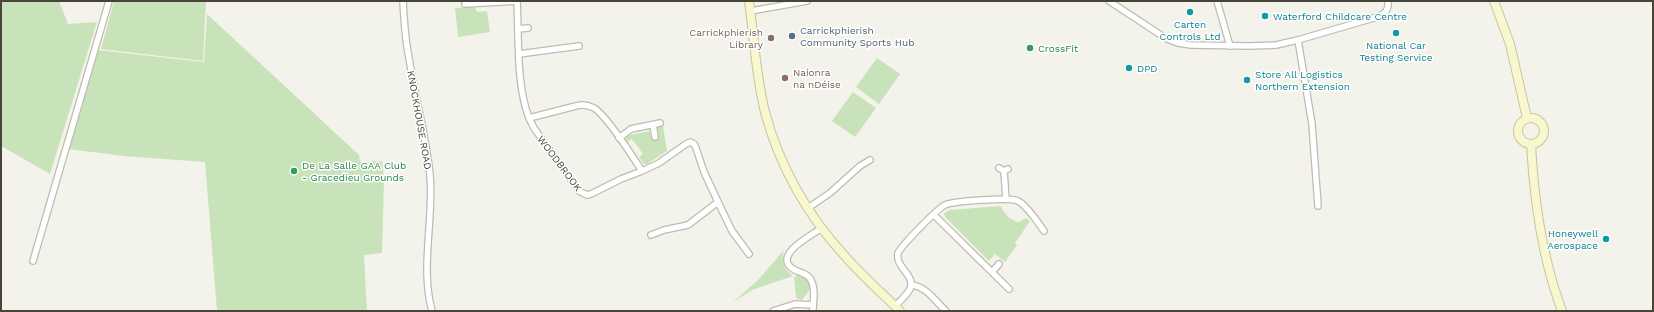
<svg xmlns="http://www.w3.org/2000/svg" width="1654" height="312" font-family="'Work Sans',sans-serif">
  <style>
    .green { fill: #c8e3b9 }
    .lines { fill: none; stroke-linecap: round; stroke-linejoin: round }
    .street-casing { stroke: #bebcaf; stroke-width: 8 }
    .secondary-casing { stroke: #c8c59c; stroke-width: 10 }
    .street { stroke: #fff; stroke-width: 5.5 }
    .secondary { stroke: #f9f7d0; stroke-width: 8 }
    .culture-dot { fill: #0f9aa8; stroke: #fff; stroke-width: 1.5 }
    .service-dot { fill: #5c6f8a; stroke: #fff; stroke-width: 1.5 }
    .education-dot { fill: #8d6e63; stroke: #fff; stroke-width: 1.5 }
    .leisure-dot { fill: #2e9e5b; stroke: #fff; stroke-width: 1.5 }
    .labels { text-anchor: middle; stroke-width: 3; stroke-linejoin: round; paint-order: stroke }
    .culture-label { font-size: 10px; fill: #0d838f; stroke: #fff; text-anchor: start }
    .service-label { font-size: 10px; fill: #4e5e75; stroke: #fff; text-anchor: start }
    .education-label { font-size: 10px; fill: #785e54; stroke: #fff; text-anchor: end }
    .leisure-label { font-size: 10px; fill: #27864d; stroke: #fff; text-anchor: start }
    .street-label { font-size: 10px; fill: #47453a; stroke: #fff }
  </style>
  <rect width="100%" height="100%" fill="#f4f3eb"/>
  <!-- green -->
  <g class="green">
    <polygon points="1,1 59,1 68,24 97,22 50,174 1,146"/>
    <polygon points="114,1 206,1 203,61 101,49"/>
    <polygon points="472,7 475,8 477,12 487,11 490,32 458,37 455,8"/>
    <polygon points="207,14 359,155 360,162 382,161 384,180 382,253 364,255 367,311 217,311 205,162 124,156 68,149 97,50 204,62"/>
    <polygon points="877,58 900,74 879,104 856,87"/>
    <polygon points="853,92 876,108 855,137 832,121"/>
    <polygon points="663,126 667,151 647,164 644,164 639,157 643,154 632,139 627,142 626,138 630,135 650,131 651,139 657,138 656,127"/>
    <path d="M1001,206C1004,214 1011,221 1019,222L1026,218L1030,221L1015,243L1017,245L1005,262L995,254L989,261L945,217L944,213L950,210Z"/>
    <path d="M784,250C781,261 783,269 793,276L752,290L732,303L758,280Z"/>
    <polygon points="797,275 807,279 811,288 802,300 797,299 796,297 794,278"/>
  </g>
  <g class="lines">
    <defs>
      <g id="street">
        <path d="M403,1C404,20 405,39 409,58C415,97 426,135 430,175C434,220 420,267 432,311"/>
        <path d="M517,1C519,38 516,84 529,118L576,106C582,104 588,105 594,108C607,116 633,157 642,171L621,179L591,194L587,195L579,191L534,128L529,118"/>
        <path d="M1109,1L1167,39L1178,43L1191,45L1249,46L1276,45L1298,40L1377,17C1385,14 1389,10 1388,1"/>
        <polyline points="1217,1 1230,46"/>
        <polyline points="465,4 517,1"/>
        <polyline points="751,11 807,1"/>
        <polyline points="518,29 528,28"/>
        <polyline points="1298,40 1312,124 1318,206"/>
        <polyline points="519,54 579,46"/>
        <polyline points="653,125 655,137"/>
        <polyline points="619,138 631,129 660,123"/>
        <polyline points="999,168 1004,171 1008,169"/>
        <polyline points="642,171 659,163 686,144 690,142 694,144 696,148 704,172 718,202 688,225 664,230 651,235"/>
        <polyline points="1004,171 1006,199"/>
        <polyline points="718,202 732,231 749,254"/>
        <polyline points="808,208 830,193 860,166 870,160"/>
        <polyline points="934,215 1009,289"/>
        <polyline points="33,261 109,1"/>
        <polyline points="992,272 999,264"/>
        <path d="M911,285C926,286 935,301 946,311"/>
        <path d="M895,306C900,301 907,295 910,289C916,275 895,268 898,253C902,245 937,209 945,205C953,201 1011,197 1018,201C1027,205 1038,223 1044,231"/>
        <polyline points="773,311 795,304 813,305"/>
        <path d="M813,311C813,301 816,289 811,280C808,273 799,273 793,269C772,255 812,235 822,228"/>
      </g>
      <g id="secondary">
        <path d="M749,1C754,38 756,76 765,112C779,165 807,215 844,255C861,275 881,292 900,311"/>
        <polyline points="1494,1 1510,44 1527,118"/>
        <circle cx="1531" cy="131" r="13"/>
        <path d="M1531,144C1534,201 1542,258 1562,311"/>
      </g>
    </defs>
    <!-- street casing -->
    <use href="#street" class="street-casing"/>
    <!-- secondary casing -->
    <use href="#secondary" class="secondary-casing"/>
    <!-- street -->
    <use href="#street" class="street"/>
    <!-- secondary -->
    <use href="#secondary" class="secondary"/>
  </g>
  <!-- markers -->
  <g class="culture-dot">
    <circle cx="1190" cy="12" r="4"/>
    <circle cx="1265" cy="16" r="4"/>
    <circle cx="1396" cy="33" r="4"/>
    <circle cx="1129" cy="68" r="4"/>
    <circle cx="1247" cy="80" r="4"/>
    <circle cx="1606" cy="239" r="4"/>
  </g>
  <circle class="service-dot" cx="792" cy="36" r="4"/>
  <g class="education-dot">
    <circle cx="771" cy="38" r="4"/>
    <circle cx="785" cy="78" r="4"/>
  </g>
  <g class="leisure-dot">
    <circle cx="1030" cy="48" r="4"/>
    <circle cx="294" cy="171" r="4"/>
  </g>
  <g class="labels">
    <!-- culture labels -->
    <g class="culture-label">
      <text x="1273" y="20">Waterford Childcare Centre</text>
      <text x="1190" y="28" text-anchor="middle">Carten<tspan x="1190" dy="12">Controls Ltd</tspan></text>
      <text x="1396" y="49" text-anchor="middle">National Car<tspan x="1396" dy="12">Testing Service</tspan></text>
      <text x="1137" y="72">DPD</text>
      <text x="1255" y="78">Store All Logistics<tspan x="1255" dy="12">Northern Extension</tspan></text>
      <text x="1598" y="237" text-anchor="end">Honeywell<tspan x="1598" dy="12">Aerospace</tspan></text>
    </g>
    <!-- service labels -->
    <g class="service-label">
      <text x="800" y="34">Carrickphierish<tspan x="800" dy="12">Community Sports Hub</tspan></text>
    </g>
    <!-- education labels -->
    <g class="education-label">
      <text x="763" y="36">Carrickphierish<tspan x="763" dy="12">Library</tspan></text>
      <text x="793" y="76" text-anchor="start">Naíonra<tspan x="793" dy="12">na nDéise</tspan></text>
    </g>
    <!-- leisure labels -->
    <g class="leisure-label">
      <text x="1038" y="52">CrossFit</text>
      <text x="302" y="169">De La Salle GAA Club<tspan x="302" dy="12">- Gracedieu Grounds</tspan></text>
    </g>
    <!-- street labels -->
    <g class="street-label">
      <text transform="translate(420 120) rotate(80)" y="4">KNOCKHOUSE ROAD</text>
      <text transform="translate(560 163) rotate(53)" y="4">WOODBROOK</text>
    </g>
  </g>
  <!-- border -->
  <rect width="1654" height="312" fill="none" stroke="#47453a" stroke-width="4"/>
</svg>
